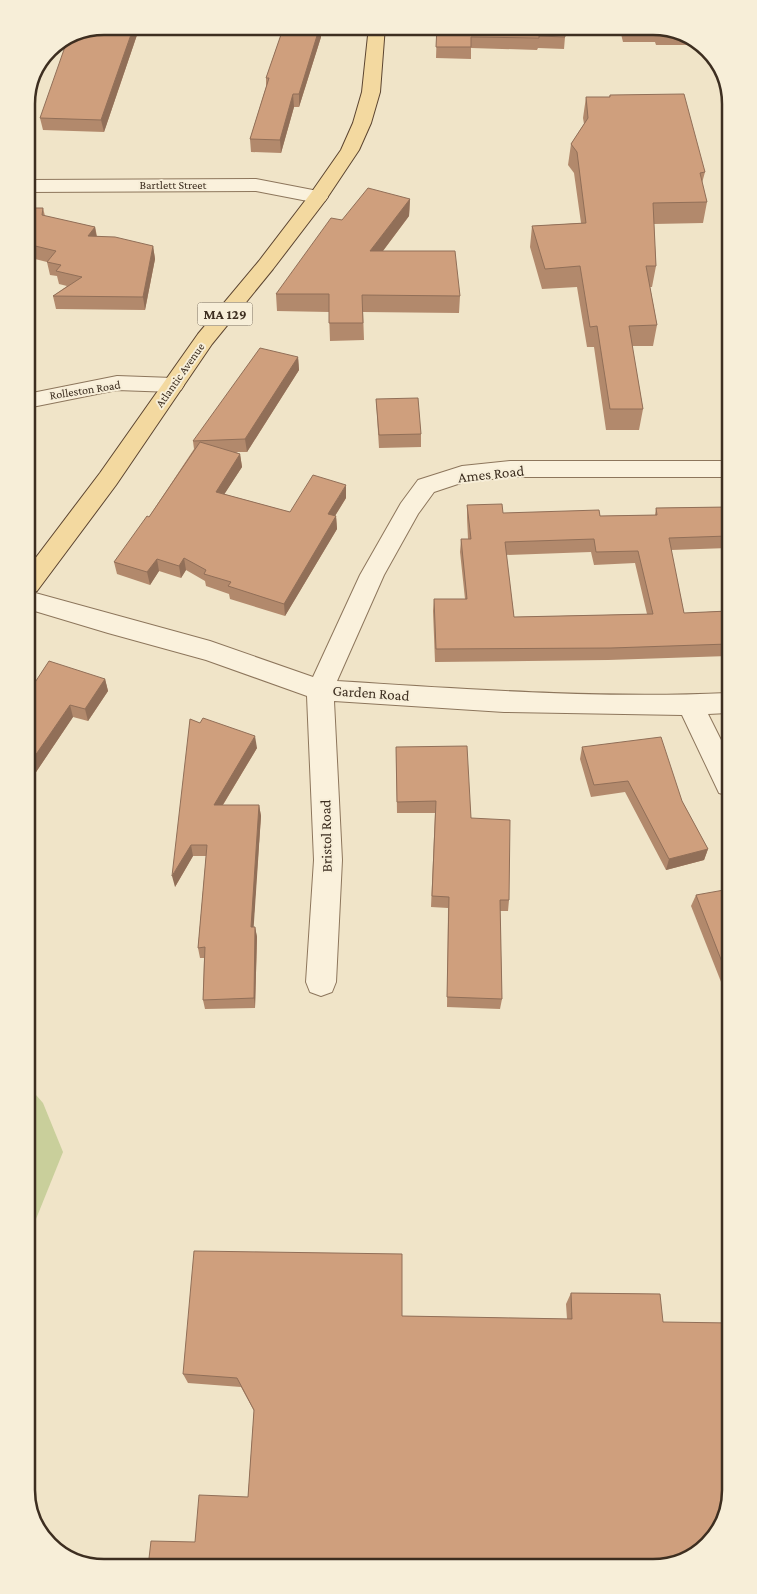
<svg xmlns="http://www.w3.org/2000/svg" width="757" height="1594" font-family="'Crimson Pro',serif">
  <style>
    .green { fill: #c9cf9b }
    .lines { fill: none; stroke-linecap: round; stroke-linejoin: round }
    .street-casing { stroke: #8d765c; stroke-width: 2 }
    .primary-casing { stroke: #5b4430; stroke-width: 2 }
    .street { fill: #faf1dc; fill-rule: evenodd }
    .primary { fill: #f3d9a0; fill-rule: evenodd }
    .wall { fill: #b2896c; fill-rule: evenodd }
    .shaded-wall { fill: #916f58 }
    .building { fill: #cf9f7d; stroke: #916f58; fill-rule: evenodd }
    .labels { text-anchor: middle; stroke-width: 4; stroke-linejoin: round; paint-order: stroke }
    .far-street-label { font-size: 12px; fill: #3d2e20; stroke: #f7eed8 }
    .shield { fill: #f7eed8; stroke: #756857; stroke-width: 1 }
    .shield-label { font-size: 14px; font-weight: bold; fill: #3d2e20 }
    .street-label { font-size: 15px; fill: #3d2e20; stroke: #f7eed8 }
    .rim { fill: none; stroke: #3d2e20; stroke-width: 2.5 }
  </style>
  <rect width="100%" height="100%" fill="#f0e4c8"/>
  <!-- green -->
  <polygon class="green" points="29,1087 43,1103 63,1152 30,1234"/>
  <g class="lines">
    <defs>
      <g id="street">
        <polygon points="256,179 318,191 325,193 328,197 325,201 318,203 256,191 27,192 27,180"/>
        <polygon points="117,376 173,378 181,380 184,385 181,390 173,392 117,390 27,408 27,394"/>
        <path d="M510,461H728V477H510L464,482L434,492L418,514L384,575L337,681C467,689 598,699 728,693V713L708,714L729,756V796L719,793L682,715L504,712L334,701L342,860L336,982L332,992L321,996L310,992L306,982L314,860L307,696L206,660L108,633L28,609V591L210,641L313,677L360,575L401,503L418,480L462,466Z"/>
      </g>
      <polygon id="primary" points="369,26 385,26 380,92 371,123 359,150 325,201 273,269 212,344 116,485 37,591 28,594 28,568 100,473 198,334 259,261 311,193 341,150 353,123 362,92"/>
    </defs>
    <!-- street casing -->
    <use href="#street" class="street-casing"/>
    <!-- primary casing -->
    <use href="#primary" class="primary-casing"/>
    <!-- street -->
    <use href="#street" class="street"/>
    <!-- primary -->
    <use href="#primary" class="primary"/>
  </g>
  <!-- wall -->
  <g class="wall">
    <polygon points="284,26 321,26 321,37 299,107 294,107 281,153 251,152 250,139 266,87 266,78"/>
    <polygon points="437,26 565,37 564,49 538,48 537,50 471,48 471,59 436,58"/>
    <polygon points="619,26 659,26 701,42 702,45 656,45 655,42 623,42"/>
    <polygon points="139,29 104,132 43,130 40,118"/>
    <polygon points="610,95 705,172 702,183 707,202 703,223 654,224 656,266 652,287 650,287 657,325 653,346 632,346 643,409 639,430 606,430 594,347 587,347 577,287 542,289 530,247 532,226 581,223 574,173 568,165 571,144 584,124 583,118 586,97 609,97"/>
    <polygon points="410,199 409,216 383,251 460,296 459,313 363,312 364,340 330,341 329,312 277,311 276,294 342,220"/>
    <polygon points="27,208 43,208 45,216 95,227 97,236 153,246 155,259 145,310 56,309 53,296 67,286 59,284 57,276 50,275 47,262 27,257"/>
    <polygon points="298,357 299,370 247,452 236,452 240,454 242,467 224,494 290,512 346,498 335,516 336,516 337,529 285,616 230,599 229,594 206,586 205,581 186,570 181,578 159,571 150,585 117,574 114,562 149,517 194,449 193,441"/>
    <polygon points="376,399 421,434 421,447 379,448"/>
    <path d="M467,505L503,513L600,516L655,515L656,508L728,507V548L671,550L684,613L728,611V656L608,660L435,662L433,611L434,599H465L460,552L461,539H468L467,518ZM591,552L594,565L635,563L647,614L514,617L506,555Z"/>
    <polygon points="105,679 108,691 88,721 73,717 28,784 28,693"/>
    <polygon points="190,719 257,748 223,805 259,805 261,816 253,927 255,927 257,937 255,1008 205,1009 203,1000 204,958 200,958 198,948 206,856 193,856 175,887"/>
    <polygon points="396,747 471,818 509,900 508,911 500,911 502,999 500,1009 447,1007 448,908 431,907 435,813 397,813"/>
    <polygon points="582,747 682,801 708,849 704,860 666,870 625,792 591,797 580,759"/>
    <polygon points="696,895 729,899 729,1002 691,906"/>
    <polygon points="571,1293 660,1294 195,1542 248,1497 254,1411 241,1387 188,1383 183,1374 402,1316 567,1319 566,1304"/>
  </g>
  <!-- shaded-wall -->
  <g class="shaded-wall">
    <polygon points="134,26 139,26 139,29 104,132 101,120"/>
    <polygon points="320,26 321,26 321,37 299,107 299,94"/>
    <polygon points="293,94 294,107 281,153 280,140"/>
    <polygon points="410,199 409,216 370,268 370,251"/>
    <polygon points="95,227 97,241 88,236"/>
    <polygon points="153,246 155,259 145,310 143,297"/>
    <polygon points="298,357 299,370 247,452 245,439"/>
    <polygon points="33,443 36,456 27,468 27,450"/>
    <polygon points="240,454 242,467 218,504 216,492"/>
    <polygon points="346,485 346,498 328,527 328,514"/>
    <polygon points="336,516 337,529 285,616 284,604"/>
    <polygon points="184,558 186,570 181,578 179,566"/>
    <polygon points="157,559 159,571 150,585 147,572"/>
    <polygon points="105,679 108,691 88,721 85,709"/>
    <polygon points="70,705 73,717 28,784 28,766"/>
    <polygon points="255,736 257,748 216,816 214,805"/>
    <polygon points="259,805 261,816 253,937 251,927"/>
    <polygon points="191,845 193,856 175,887 172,876"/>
    <polygon points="708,849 704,860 666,870 669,859"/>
    <polygon points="255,927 257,937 255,1008 254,998"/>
  </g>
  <!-- building -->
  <g class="building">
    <polygon points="104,26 134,26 101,120 40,118 67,41"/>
    <polygon points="284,26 320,26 299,94 293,94 280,140 250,139 269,78 266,78"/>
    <polygon points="437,26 564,26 565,37 539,36 539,38 471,37 471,47 436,47"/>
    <polygon points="624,26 659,26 674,32 658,32 657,29 625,29"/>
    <polygon points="684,94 705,172 700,173 707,202 653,203 656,266 646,266 657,325 629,326 643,409 610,409 597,326 590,327 580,266 545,269 532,226 586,223 577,152 571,144 588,118 586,97 610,97 610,95"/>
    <polygon points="368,188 410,199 370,251 455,251 460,296 362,295 363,323 329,323 329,294 276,294 331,218 342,220"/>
    <polygon points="27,208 43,208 42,215 95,227 88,236 115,237 153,246 143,297 53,296 82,277 56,271 61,265 47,262 56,251 27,244"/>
    <polygon points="260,348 298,357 245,439 193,441"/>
    <polygon points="418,398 421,434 379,435 376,399"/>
    <polygon points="200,442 240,454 216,492 290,512 313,475 346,485 328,514 336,516 284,604 228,586 231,582 204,574 206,570 184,558 179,566 157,559 147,572 114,562 147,516 149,517"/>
    <polygon points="33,443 27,450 27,445"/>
    <path d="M502,504L503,513L599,510L600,516L657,515L656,508L728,507V536L669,538L684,613L728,611V644L611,648L436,649L434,599H467L461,539H471L467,505ZM594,539L596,552L638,551L653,614L514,617L505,542Z"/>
    <polygon points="49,661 105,679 85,709 70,705 28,766 28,693"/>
    <polygon points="203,718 255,736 214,805 259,805 251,927 255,927 254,998 203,1000 205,947 198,948 207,845 191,845 172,876 190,719 200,723"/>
    <polygon points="661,737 682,801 708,849 669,859 628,781 594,785 582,747"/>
    <polygon points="467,746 471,818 510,820 509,900 500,900 502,999 447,997 449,897 432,896 436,801 397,802 396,747"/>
    <polygon points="724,890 729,899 729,980 696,895"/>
    <polygon points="194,1251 402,1254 402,1316 572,1319 571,1293 660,1294 663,1322 730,1323 731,1491 715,1537 678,1564 148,1567 151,1541 195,1542 199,1495 248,1497 254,1410 237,1378 183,1374"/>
  </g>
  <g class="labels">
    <!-- far-street labels -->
    <g class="far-street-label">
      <text x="173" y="189">Bartlett Street</text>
      <text transform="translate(180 375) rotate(-55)" y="4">Atlantic Avenue</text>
      <text transform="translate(85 390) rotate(-9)" y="4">Rolleston Road</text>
    </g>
    <!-- shield labels -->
    <rect class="shield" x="197.5" y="302.5" width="55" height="23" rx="4"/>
    <g class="shield-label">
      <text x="225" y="319">MA 129</text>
    </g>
    <!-- street labels -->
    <g class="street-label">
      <text transform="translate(491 474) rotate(-6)" y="5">Ames Road</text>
      <text transform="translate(371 693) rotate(4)" y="5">Garden Road</text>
      <text transform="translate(326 836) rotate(-91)" y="5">Bristol Road</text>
    </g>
  </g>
  <!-- crop -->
  <path d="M0 0H757V1594H0ZM104 35H653A69 69 0 0 1 722 104V1490A69 69 0 0 1 653 1559H104A69 69 0 0 1 35 1490V104A69 69 0 0 1 104 35Z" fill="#f7eed8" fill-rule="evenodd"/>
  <path class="rim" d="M104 35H653A69 69 0 0 1 722 104V1490A69 69 0 0 1 653 1559H104A69 69 0 0 1 35 1490V104A69 69 0 0 1 104 35Z"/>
</svg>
